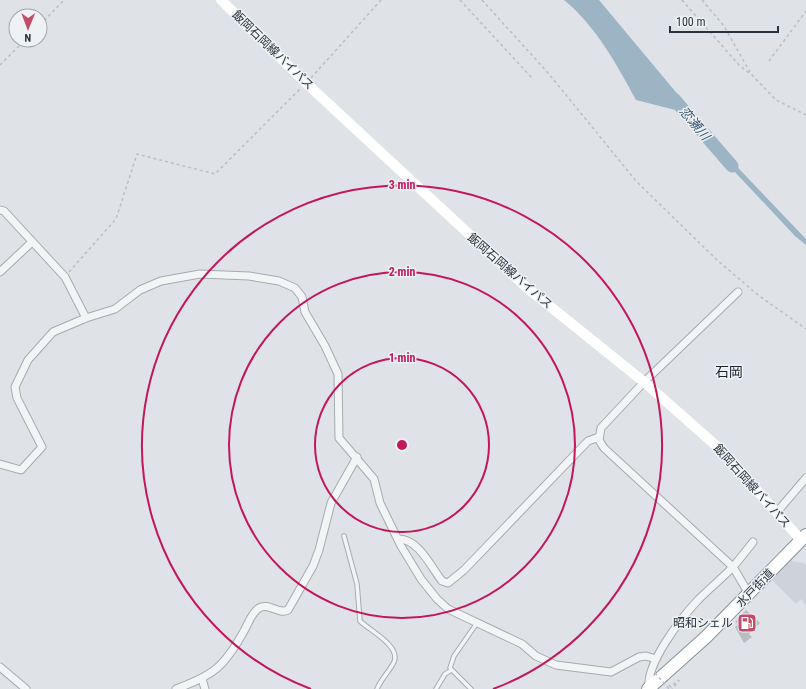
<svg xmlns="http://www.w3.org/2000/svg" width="806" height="689" font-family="'Roboto Condensed','Noto Sans JP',sans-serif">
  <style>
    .built { fill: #ced3d9 }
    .water { fill: #9db4c5 }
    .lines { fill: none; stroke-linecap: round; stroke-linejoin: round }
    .river { stroke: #9db4c5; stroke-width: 13 }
    .building { fill: #b7bdc4 }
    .lane-casing { stroke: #a5abb1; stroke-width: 5.5 }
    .street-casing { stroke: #a5abb1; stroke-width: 9 }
    .highway-casing { stroke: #88929d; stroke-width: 14 }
    .path { stroke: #babec2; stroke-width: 1.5; stroke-dasharray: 3 3; stroke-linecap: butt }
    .lane { stroke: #f2f4f6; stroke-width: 3.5 }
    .street { stroke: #f2f4f6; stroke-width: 7 }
    .secondary { stroke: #fff; stroke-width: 10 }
    .highway { stroke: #fff; stroke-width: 12 }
    .path-bridge { stroke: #babec2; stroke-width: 1.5; stroke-dasharray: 3 3; stroke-linecap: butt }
    .ring { fill: none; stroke: #c2185b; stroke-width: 2 }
    .labels { text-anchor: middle; stroke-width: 3; stroke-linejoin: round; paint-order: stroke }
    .street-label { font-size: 12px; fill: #29333d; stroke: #eff2f5 }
    .poi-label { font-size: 12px; fill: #29333d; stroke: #eff2f5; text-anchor: end }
    .water-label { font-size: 13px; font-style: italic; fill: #36556e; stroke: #eff2f5 }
    .quarter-label { font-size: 14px; fill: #1b242e; stroke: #eff2f5 }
    .centre { fill: #c2185b; stroke: #eff2f5; stroke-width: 2 }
    .ring-label { font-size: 12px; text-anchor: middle; font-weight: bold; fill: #c2185b; stroke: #eff2f5; stroke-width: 3; stroke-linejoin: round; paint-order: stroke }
  </style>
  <rect width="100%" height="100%" fill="#dfe3e7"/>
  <!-- built -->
  <polygon class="built" points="791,561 804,563 806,565 806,605 801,599 796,604 772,580"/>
  <!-- water -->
  <g class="water">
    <path d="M564,0H599L695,115L636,100C617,65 596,26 564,0Z"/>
    <polygon points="722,151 806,239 806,245 795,236 718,154"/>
  </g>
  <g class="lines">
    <!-- river -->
    <polyline class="river" points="674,99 732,166"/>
  </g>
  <!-- building -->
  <polygon class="building" points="746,610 760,623 749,634 752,637 744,643 735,627 738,624 735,622"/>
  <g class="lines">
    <defs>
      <g id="lane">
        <path d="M344,536L357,584L360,621C369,630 401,646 394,662C389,672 381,679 377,689"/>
        <polyline points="436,689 445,674 450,671"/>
        <polyline points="471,689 450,668 454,656 477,623"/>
      </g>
      <g id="street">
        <polyline points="0,210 4,211 65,277 86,318"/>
        <polyline points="0,272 32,242"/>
        <polyline points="738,292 644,382 601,428 599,440 604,448 733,567 749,594"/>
        <polyline points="0,464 21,470 42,447 17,398 15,387 28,360 53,332 86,318 115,309 140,290 161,281 200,274 249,276 279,281 295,288 302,297 305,312 325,346 338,374 339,438 374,479 380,503 401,546 421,579 437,599 448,609 522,644 536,656 556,665 611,672 639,657 646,656 656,659"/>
        <polyline points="777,512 806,478"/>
        <path d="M398,539C418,538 431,567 442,581L448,583L464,570L588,441L599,437"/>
        <polyline points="0,667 26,689"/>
        <polyline points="202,679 205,689"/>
        <path d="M176,689C214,675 224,667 244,631C248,624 252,612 259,608C269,602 278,615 288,610L313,566L319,550L331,503L357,457"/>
        <path d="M649,689C645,664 682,617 698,600C709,589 721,579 732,568C739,560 746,551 753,542"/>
      </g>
      <polyline id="highway" points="648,689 706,637 806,535"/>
    </defs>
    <!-- lane casing -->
    <use href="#lane" class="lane-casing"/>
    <!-- street casing -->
    <use href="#street" class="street-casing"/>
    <!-- highway casing -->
    <use href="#highway" class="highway-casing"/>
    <!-- path -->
    <g class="path">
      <polyline points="460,0 532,78"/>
      <polyline points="482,0 549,74 636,181 717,260 758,295 806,329"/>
      <polyline points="682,0 739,65 749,73"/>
      <polyline points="702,0 724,26 751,74 776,100 806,115"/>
      <polyline points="40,25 64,0"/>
      <polyline points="769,61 806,11"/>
      <polyline points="0,65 25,40"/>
      <polyline points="311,78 381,0"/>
      <polyline points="69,272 116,219 137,154 215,174 300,89"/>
      <polyline points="669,685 671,687 678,680 679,681 672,689"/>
    </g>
    <!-- lane -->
    <use href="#lane" class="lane"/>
    <!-- street -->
    <use href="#street" class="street"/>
    <!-- secondary -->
    <polyline class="secondary" points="221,0 306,83 526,287 644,382 721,450 801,540"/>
    <!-- highway -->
    <use href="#highway" class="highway"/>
    <!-- path-bridge -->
    <polyline class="path-bridge" points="655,673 669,689"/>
  </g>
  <!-- distance rings -->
  <g class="ring">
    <circle cx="402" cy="445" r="87"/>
    <circle cx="402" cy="445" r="173"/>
    <path d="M311 689A260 260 0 1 1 493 689"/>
  </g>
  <!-- icons -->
  <defs>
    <symbol id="fuel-square" viewBox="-11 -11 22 22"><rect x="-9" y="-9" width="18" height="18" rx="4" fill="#c44c6b" stroke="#eff2f5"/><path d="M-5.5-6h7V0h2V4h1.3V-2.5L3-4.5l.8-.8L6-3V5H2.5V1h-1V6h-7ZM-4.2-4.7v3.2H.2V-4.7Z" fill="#fff"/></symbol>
  </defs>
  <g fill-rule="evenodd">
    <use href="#fuel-square" x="736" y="612" width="22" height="22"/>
  </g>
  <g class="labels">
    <!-- street labels -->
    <g class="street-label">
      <text transform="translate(273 50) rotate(44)" y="4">飯岡石岡線バイパス</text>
      <text transform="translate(510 271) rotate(41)" y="4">飯岡石岡線バイパス</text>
      <text transform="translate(752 486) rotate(48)" y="4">飯岡石岡線バイパス</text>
      <text transform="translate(755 588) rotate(-46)" y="4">水戸街道</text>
    </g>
    <!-- poi labels -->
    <g class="poi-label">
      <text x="733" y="627">昭和シェル</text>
    </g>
    <!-- water labels -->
    <g class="water-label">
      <text transform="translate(695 123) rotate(50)" y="5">恋瀬川</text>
    </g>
    <!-- quarter labels -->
    <g class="quarter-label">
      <text x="729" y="377">石岡</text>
    </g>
  </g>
  <circle cx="402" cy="445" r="6" class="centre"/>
  <g class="ring-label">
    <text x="402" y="189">3 min</text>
    <text x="402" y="276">2 min</text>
    <text x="402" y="362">1 min</text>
  </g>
  <!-- north arrow -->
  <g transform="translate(28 28) rotate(181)"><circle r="19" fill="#eff2f5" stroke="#a0a6ab"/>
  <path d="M0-3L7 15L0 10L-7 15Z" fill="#c44c6b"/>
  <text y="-6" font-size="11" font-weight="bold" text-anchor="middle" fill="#29333d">N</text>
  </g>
  <!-- scale -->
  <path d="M670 26v6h108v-6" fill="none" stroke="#29333d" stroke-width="2"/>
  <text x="676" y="26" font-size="12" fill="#29333d" stroke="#eff2f5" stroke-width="3" paint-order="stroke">100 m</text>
</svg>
